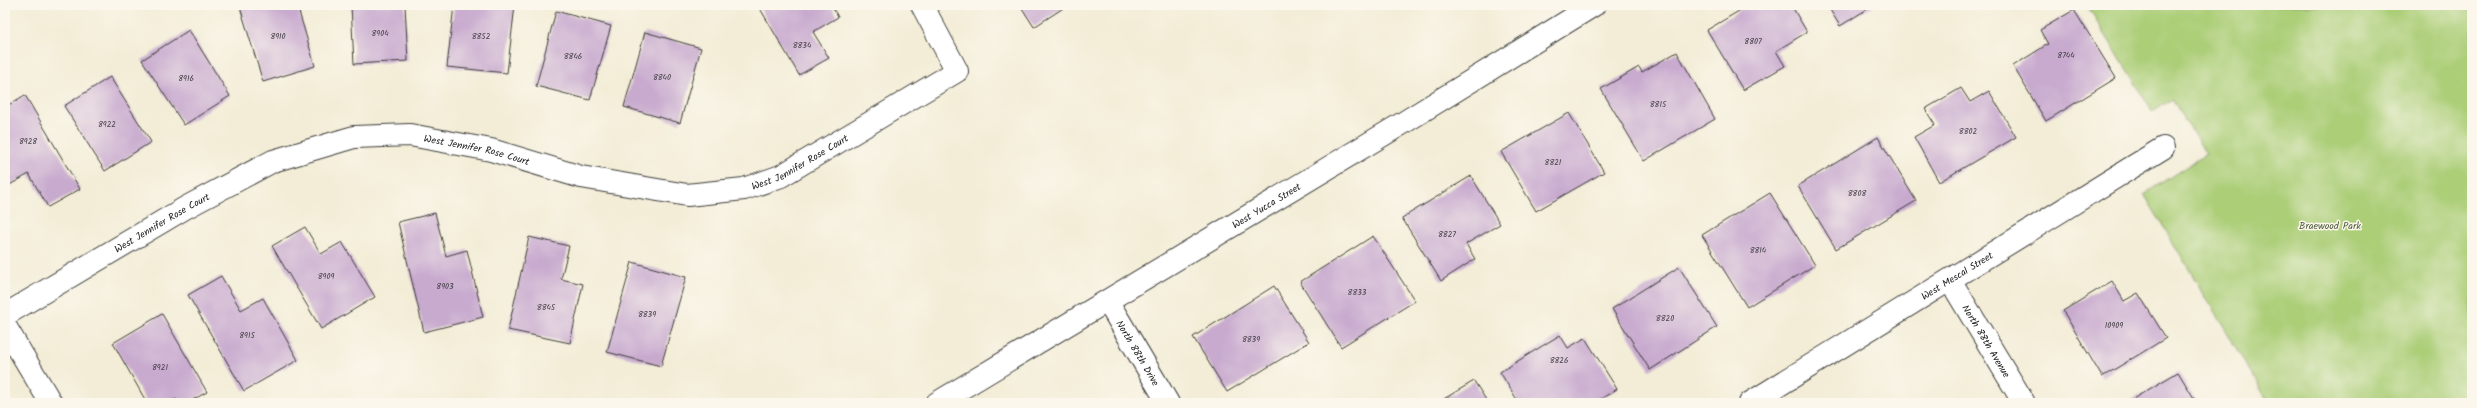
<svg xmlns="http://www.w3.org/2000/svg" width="2477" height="408" font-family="Kalam,sans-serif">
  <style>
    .green { fill: #abce77; stroke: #64754a }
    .building { fill: #c8aacf }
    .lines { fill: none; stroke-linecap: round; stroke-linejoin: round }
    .minor-casing { stroke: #3c3b38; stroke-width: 24 }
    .minor { stroke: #fff; stroke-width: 22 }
    .labels { text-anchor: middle; stroke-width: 3; stroke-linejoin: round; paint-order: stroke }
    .number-label { font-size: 8px; fill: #474049 }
    .street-label { font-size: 10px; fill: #1c1c1c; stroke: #fbf7ec }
    .park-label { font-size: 10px; fill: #4e5a3c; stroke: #fbf7ec }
  </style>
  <rect width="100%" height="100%" fill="#fbf7ec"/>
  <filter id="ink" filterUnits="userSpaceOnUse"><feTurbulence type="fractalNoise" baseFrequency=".025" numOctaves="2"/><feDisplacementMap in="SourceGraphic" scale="8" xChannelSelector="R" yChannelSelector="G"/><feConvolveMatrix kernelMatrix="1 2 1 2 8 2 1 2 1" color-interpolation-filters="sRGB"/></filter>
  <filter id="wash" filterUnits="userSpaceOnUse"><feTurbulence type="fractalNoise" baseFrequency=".012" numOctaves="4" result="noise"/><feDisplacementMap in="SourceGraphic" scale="16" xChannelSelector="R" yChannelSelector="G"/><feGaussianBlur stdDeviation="0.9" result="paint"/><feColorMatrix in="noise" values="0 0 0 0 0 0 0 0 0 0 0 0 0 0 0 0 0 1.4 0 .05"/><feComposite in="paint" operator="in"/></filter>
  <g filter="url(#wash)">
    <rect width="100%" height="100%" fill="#f3edd7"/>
    <!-- green -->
    <polygon class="green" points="2087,5 2472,5 2472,403 2269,403 2144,194 2206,154 2172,99 2153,112"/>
    <g id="blocks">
      <!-- building -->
      <g class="building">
        <polygon points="247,5 297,5 315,66 263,82 240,7"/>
        <polygon points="351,5 405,5 408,61 354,64"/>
        <polygon points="454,5 515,5 507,73 447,67"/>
        <polygon points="758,5 831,5 838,17 813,32 829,58 799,75"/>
        <polygon points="1020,5 1068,5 1034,27"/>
        <polygon points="1749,5 1791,5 1807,32 1776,51 1785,66 1743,90 1707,30"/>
        <polygon points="1827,5 1874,5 1840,26"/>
        <polygon points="2074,10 2116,78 2046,121 2013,66 2048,44 2040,30"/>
        <polygon points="556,11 611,26 590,100 536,86"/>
        <polygon points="189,30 230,96 184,125 142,60"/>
        <polygon points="645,32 701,48 680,123 624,107"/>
        <polygon points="1677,52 1715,119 1644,161 1601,89 1639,67 1642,72"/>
        <polygon points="110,77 151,142 105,171 64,106"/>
        <polygon points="1961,88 1970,102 1989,91 2016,137 1939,182 1914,137 1935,125 1925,109"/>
        <polygon points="25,95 80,189 48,207 29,174 6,187 5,185 5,107"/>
        <polygon points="1569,113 1604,172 1536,211 1501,152"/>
        <polygon points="1878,137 1916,201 1836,249 1798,186"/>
        <polygon points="1471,176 1500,224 1466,244 1475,259 1441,281 1402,218"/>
        <polygon points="1770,193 1815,265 1747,307 1702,235"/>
        <polygon points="435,213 446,256 467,250 483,317 424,332 398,222"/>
        <polygon points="305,227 321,254 342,242 375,297 321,329 272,246"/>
        <polygon points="1373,236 1415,301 1341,347 1300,282"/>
        <polygon points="529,237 569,246 561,279 583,284 570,343 508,330"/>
        <polygon points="632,262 686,277 661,366 607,352"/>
        <polygon points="1679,267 1717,327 1650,370 1612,309"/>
        <polygon points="221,276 241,310 263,298 298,360 244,391 188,295"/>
        <polygon points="2112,281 2124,301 2138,293 2166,338 2102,377 2063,311"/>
        <polygon points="1274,286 1309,342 1227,392 1193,337"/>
        <polygon points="162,314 207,392 187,403 179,403 176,399 168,403 147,403 113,343"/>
        <polygon points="1560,335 1568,348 1585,338 1617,389 1594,403 1519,403 1500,372"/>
        <polygon points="2178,372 2197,403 2126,403"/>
        <polygon points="1474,381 1488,403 1437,403"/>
      </g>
    </g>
  </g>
  <g filter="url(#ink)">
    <use href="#blocks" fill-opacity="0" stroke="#3c3b38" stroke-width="1"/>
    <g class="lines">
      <defs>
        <g id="minor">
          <path id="s1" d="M1950,280L2024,403"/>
          <path id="s2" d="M1108,302L1168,403"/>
          <path id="s3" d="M5,315L185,208L273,161L354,137L410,135L491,150L581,177L687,195L744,189L781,176L957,71L922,5"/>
          <polyline points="5,326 51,403"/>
          <path id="s4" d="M937,403L1403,123L1594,5"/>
          <path id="s5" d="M1750,403L2163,148"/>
        </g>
      </defs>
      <!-- minor casing -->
      <use href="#minor" class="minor-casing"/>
      <!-- minor -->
      <use href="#minor" class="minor"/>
    </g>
  </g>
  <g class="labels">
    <!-- number labels -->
    <g class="number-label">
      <text x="380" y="36">8904</text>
      <text x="278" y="39">8910</text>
      <text x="481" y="39">8852</text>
      <text x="1753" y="44">8807</text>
      <text x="802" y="48">8834</text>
      <text x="2066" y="58">8744</text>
      <text x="573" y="59">8846</text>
      <text x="662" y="80">8840</text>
      <text x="186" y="81">8916</text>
      <text x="1658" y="107">8815</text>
      <text x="107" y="127">8922</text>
      <text x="1968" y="134">8802</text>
      <text x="28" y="144">8928</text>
      <text x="1553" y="165">8821</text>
      <text x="1857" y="196">8808</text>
      <text x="1447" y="237">8827</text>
      <text x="1758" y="253">8814</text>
      <text x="326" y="279">8909</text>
      <text x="445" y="289">8903</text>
      <text x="1357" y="295">8833</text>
      <text x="546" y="310">8845</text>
      <text x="647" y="317">8839</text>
      <text x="1665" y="321">8820</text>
      <text x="2114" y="328">10909</text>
      <text x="247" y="338">8915</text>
      <text x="1251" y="342">8839</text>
      <text x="1559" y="363">8826</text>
      <text x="160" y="370">8921</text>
    </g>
    <!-- street labels -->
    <g class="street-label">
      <text dy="4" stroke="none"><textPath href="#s3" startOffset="518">West Jennifer Rose Court</textPath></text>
      <text dy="4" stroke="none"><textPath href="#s3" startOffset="853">West Jennifer Rose Court</textPath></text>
      <text dy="4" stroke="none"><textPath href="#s4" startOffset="384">West Yucca Street</textPath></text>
      <text dy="4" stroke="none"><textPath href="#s3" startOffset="182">West Jennifer Rose Court</textPath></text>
      <text dy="4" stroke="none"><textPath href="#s5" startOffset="243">West Mescal Street</textPath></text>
      <text dy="4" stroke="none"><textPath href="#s1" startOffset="71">North 88th Avenue</textPath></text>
      <text dy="4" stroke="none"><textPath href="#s2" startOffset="59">North 88th Drive</textPath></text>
    </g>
    <!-- park labels -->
    <g class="park-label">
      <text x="2330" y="229">Braewood Park</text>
    </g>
  </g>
  <!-- margin -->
  <rect width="2477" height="408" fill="none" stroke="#fbf7ec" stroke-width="20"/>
</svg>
